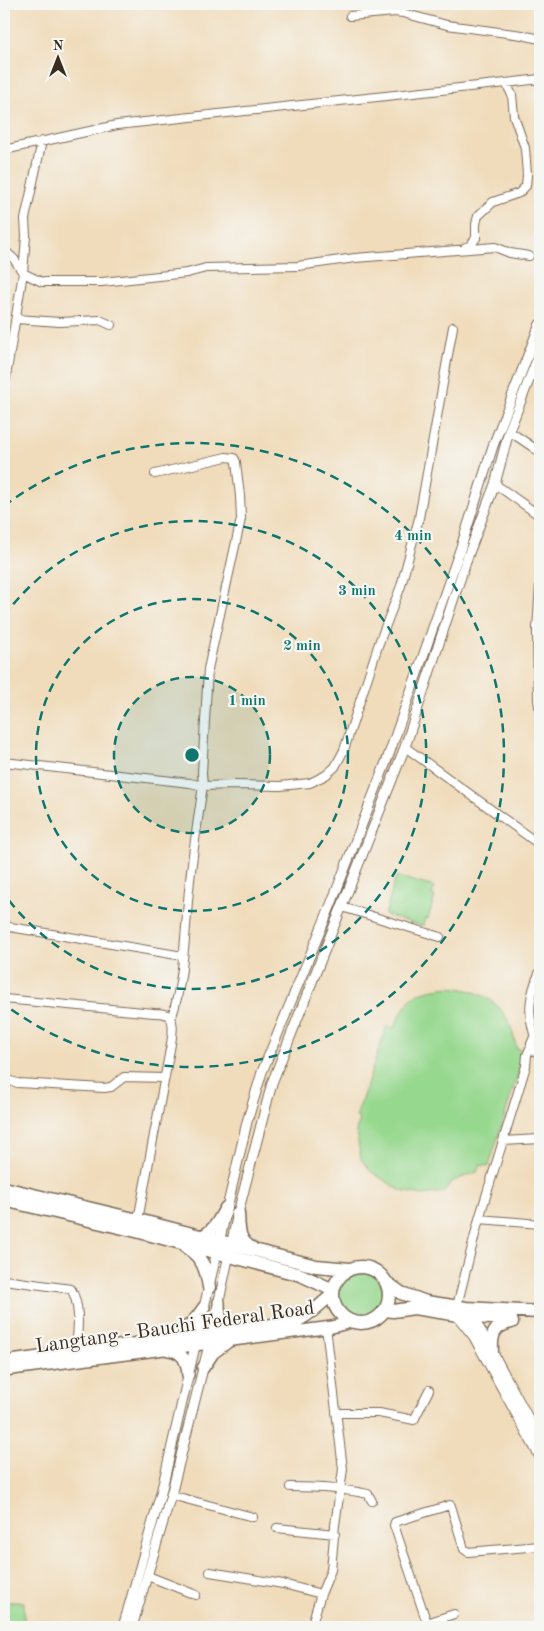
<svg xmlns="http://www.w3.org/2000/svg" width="544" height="1631" viewBox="0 0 544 1631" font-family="'Old Standard TT',serif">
	<rect width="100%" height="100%" fill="#f6f6f2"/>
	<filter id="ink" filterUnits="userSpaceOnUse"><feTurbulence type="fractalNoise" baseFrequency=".02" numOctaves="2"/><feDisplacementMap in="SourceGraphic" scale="10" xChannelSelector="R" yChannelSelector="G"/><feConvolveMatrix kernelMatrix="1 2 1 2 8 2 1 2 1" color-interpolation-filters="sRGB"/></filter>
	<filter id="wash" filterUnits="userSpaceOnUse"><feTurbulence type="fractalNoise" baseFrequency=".0096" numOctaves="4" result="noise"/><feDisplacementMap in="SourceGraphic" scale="20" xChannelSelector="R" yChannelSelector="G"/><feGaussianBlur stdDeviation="1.12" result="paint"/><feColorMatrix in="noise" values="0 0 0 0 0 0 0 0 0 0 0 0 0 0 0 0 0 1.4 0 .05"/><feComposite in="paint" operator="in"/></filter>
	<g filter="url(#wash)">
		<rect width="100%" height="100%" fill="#f0dcbb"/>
		<path fill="#97d88f" stroke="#698156" d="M396,876L434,887L432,895L435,896L428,919L425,918L423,926L385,915Z
			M450,987C490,991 510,1009 516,1048L525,1051L489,1166L481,1165L477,1172L453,1181L444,1192L422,1195L401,1191L370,1171L361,1159L356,1131L360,1119L356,1117L387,1026L394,1028C409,996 413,991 450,987Z
			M336 1295a24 24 0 1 1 48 0a24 24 0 1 1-48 0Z
			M4,1602H24V1627H4Z"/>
	</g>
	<g filter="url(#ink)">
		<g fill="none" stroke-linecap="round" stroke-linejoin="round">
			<defs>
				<path id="minor" d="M350,16L395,12L403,13L447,25L522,35L540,39
					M4,150L117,125L506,83L540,79
					M466,247L470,246L476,238V224L478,216L493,202L519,193L526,186L527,175L525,148L514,116L512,95L506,83
					M4,250L14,259L23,273L42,282H102L187,273L206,268L298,266L355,258L495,247L510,253L529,256
					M16,319L60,322L100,320L111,325
					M4,389L23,273L26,236L25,219L42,141
					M509,431L540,452
					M155,474L226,457L234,458L236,462L240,496L241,519L208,669L202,773L203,786C197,825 191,863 188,901C185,937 183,986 171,1019
					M495,484L540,516
					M540,585L537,629L538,700L540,712
					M405,747L540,845
					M4,762L190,783L203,786L234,785L280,786L310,783L326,775L335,767L344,750L379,643L401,586L419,518L453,327
					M342,907L440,937
					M4,926L183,956
					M540,971C530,994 527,1010 534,1034L540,1035
					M4,999L154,1013C158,1013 164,1013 167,1015C176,1019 172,1036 171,1044L138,1220
					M540,1035L534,1037L531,1044L534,1051L540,1052
					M4,1074L10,1081L18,1083L104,1088L111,1087L124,1077L165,1078
					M503,1141L540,1139
					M479,1219L540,1224
					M4,1280L71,1289C82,1307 77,1332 76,1352
					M457,1306L479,1219L526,1066L527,1055L531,1046
					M336,1413H379L414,1420L429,1390
					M290,1487C316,1487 342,1488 368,1494L372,1501
					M171,1495L253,1517
					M277,1528L335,1534
					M210,1572L283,1584L321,1594
					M148,1576L196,1595
					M454,1614L430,1622L426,1620L394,1525L395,1522L450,1505L451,1506L464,1549L468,1552L540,1546
					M311,1627L321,1594L331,1570L335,1525L343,1469L326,1327"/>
				<path id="tertiary" d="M123,1627L161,1493L247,1122L262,1072L332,902L388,757L461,547L493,446L540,324
					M132,1627L171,1495L212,1333L238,1213L272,1083L405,747L466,561L495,484L509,431L540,352"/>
				<path id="secondary" d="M469,1313L481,1332L540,1441
					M457,1315L474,1336L540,1456"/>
				<path id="primary" d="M219,1302C219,1318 220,1326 237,1329
					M173,1336C187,1329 196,1320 204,1307
					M168,1350C183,1351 187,1361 188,1375
					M4,1362L297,1321C310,1316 321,1303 332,1295
					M203,1368L213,1353L229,1341
					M4,1370L332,1327L351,1322"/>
				<path id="trunk" d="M4,1188L138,1220L316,1266L350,1269
					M4,1200L136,1231L301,1275L333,1290
					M238,1213C239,1229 237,1240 253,1249
					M201,1237C215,1231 219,1220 226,1208
					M187,1248C203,1258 206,1269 209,1287
					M333 1295a28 28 0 1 1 56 0a28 28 0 1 1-56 0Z
					M387,1283L401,1293L426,1302L466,1308L540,1312
					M385,1310L393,1311L414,1308L472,1317L511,1319
					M492,1353C491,1335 493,1326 512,1322"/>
			</defs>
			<use href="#minor" stroke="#7a6855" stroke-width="10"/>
			<use href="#tertiary" stroke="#7a6855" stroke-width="11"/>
			<use href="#secondary" stroke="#7a6855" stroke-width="12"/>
			<use href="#primary" stroke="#7a6855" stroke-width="14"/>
			<use href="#trunk" stroke="#7a6855" stroke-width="15"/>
			<use href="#minor" stroke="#fff" stroke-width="8"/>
			<use href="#tertiary" stroke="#fff" stroke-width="9"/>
			<use href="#secondary" stroke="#fff" stroke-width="10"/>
			<use href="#primary" stroke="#fff" stroke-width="11"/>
			<use href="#trunk" stroke="#fff" stroke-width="12"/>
		</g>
	</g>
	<circle cx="192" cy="755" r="78" fill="#0f766e" fill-opacity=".12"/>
	<g fill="none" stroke="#0f766e" stroke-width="2.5" stroke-dasharray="9 6">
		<circle cx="192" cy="755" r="78"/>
		<circle cx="192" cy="755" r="156"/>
		<path d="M4 616A234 234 0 1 1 4 894"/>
		<path d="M4 506A312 312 0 1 1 4 1004"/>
	</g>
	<g text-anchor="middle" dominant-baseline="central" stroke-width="4.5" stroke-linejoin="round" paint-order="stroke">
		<g font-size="20" fill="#3b2a1e" stroke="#f6f6f2">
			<text transform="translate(175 1328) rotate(-8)">Langtang - Bauchi Federal Road</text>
		</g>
	</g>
	<circle cx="192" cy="755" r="8" fill="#0f766e" stroke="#f6f6f2" stroke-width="2.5"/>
	<g font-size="15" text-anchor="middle" font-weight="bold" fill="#0f766e" stroke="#f6f6f2" stroke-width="4.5" stroke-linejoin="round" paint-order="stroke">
		<text x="413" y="540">4 min</text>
		<text x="357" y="595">3 min</text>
		<text x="302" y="650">2 min</text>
		<text x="247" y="705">1 min</text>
	</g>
	<rect width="544" height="1631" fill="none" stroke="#f6f6f2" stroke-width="20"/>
	<g transform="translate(58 58)" stroke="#f6f6f2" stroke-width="4" paint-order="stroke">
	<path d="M0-4L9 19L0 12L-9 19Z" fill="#3b2a1e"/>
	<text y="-8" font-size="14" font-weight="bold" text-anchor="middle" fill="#3b2a1e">N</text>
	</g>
</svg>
